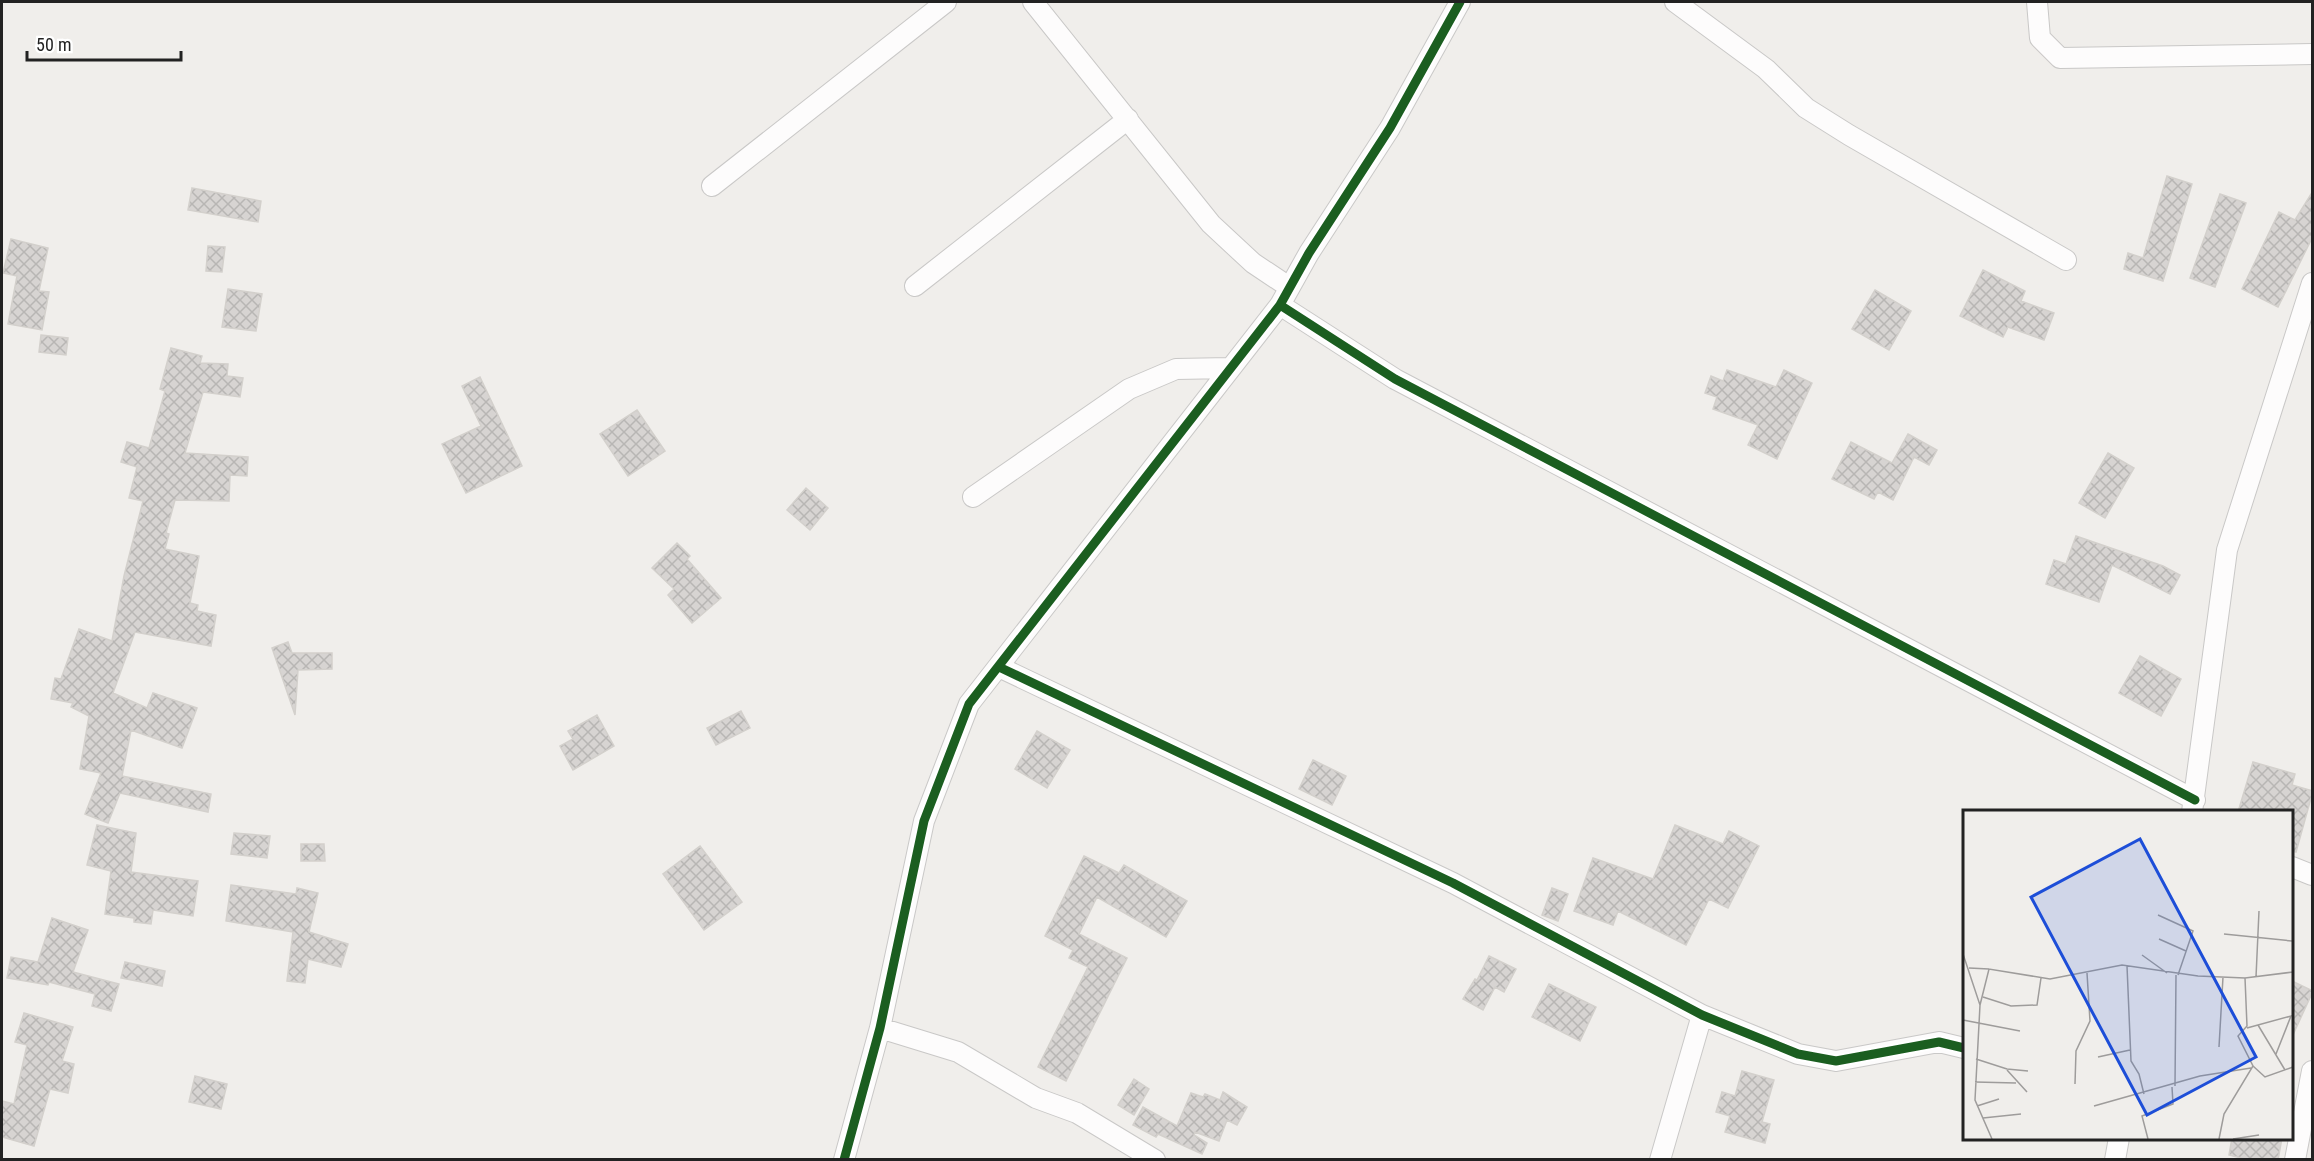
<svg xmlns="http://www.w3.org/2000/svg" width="2314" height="1161" viewBox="0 0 2314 1161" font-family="'Roboto Condensed',sans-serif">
	<defs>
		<pattern id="building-cross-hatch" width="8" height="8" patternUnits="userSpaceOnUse" patternTransform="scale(1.5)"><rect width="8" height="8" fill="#d7d4d2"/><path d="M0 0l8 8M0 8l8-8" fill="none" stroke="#b8b6b4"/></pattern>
	</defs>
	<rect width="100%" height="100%" fill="#f0eeeb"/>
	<path fill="url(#building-cross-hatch)" stroke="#d3d0cc" stroke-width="1.5" d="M2167,176L2192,184L2163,281L2124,269L2128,253L2143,258Z
		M192,188L261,201L258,222L188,210Z
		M2313,191V236L2278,307L2242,289L2279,212L2295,220Z
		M2220,194L2246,203L2215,287L2190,278Z
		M11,239L48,248L39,291L49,292L42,330L8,324L17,276L3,273Z
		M208,246L225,247L222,272L206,271Z
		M1983,270L2025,291L2021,301L2054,313L2044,340L2008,327L2003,337L1960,316Z
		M228,289L262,294L256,331L222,327Z
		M1875,290L1911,311L1889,350L1852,329Z
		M41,335L68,338L66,355L39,352Z
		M171,348L202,356L200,363L228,364L227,376L243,378L240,397L203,392L185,453L248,457L247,476L230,475L229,501L175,500L166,533L169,534L165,549L199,556L190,603L198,605L197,611L216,615L211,646L135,632L113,693L147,708L153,693L197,708L182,748L131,730L122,776L211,794L208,812L120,793L108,823L85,814L101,773L80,769L89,716L71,707L73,703L51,699L55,678L61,679L79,629L112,641L124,576L143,501L129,498L137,467L121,462L127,442L149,448L165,391L160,389Z
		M1727,370L1776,387L1784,370L1812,383L1777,459L1748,445L1758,425L1713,409L1717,397L1705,393L1711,376L1723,381Z
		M480,377L522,466L466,493L442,444L481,426L462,386Z
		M637,410L665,451L628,476L600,434Z
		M1908,434L1937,450L1929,465L1914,457L1893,500L1878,492L1874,499L1832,479L1851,442L1892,463Z
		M2108,453L2134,468L2105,518L2079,503Z
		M806,488L828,508L810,530L787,510Z
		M2076,536L2163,566L2180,575L2170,594L2112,565L2099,602L2046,584L2054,560L2066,564Z
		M677,543L690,556L687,559L721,598L692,623L668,595L674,589L652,568Z
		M288,642L292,653H332V669L298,670L295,715L272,648Z
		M2140,656L2181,679L2161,716L2119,693Z
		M741,711L750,728L716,745L707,728Z
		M597,715L614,746L573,770L560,746L573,739L568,731Z
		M1037,731L1070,750L1047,788L1015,769Z
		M1313,760L1346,776L1332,805L1299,789Z
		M2253,762L2295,774L2292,785L2313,791L2296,852L2292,851V812H2238Z
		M97,825L136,833L131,872L198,881L193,916L153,910L151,924L134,922V918L105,914L111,871L87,865Z
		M1675,825L1723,844L1729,831L1759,846L1728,908L1709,899L1686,945L1618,911L1613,925L1574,911L1593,858L1653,879Z
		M234,833L270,836L267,858L231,854Z
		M301,844H324L325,861H301Z
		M700,846L742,902L704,930L663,874Z
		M1084,856L1119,873L1124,865L1187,901L1166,937L1097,897L1079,934L1127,958L1066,1081L1038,1067L1088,967L1069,958L1073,950L1045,936Z
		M231,885L296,894L297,888L318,893L309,932L348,944L341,967L308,959L305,983L287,981L293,932L226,921Z
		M1552,888L1568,894L1558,921L1542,915Z
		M52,918L88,930L73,972L119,984L111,1011L92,1006L95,994L49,982L48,985L7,978L11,957L38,962Z
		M1489,956L1516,969L1504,992L1495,987L1483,1010L1463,999L1475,979L1477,980Z
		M125,962L165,971L162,986L121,978Z
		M2292,981L2313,991L2292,1037Z
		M1549,984L1596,1007L1580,1041L1532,1017Z
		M24,1013L73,1027L62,1061L74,1064L68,1093L50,1089L34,1146L2,1137V1101L14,1104L27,1045L15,1042Z
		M1742,1071L1774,1080L1762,1122L1770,1124L1765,1143L1725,1132L1730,1116L1716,1112L1722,1092L1735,1096Z
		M195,1076L227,1084L221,1109L189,1102Z
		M1134,1079L1149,1089L1134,1115L1118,1105Z
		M1223,1092L1247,1107L1237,1125L1227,1120L1219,1141L1195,1132L1194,1135L1207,1143L1202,1154L1158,1134L1156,1137L1133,1125L1143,1107L1177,1126L1191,1093L1203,1097L1205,1094L1220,1100Z
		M2232,1138H2282L2278,1160H2249L2229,1155Z"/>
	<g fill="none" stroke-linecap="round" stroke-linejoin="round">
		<defs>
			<path id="street" d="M1033,2L1211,224L1253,263L1289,287
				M1675,2L1766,69L1806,108L1849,135L2066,260
				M2037,2L2040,38L2060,58L2312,54
				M712,186L946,2
				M915,286L1128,119
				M1280,305L1395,379L2195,800
				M973,497L1129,389L1176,369L1230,368
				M999,667L1453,883L1702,1015L1798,1054L1836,1061L1939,1042L1964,1048
				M2192,812L2227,550L2312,283
				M2292,867L2312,875
				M880,1028L958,1052L1036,1098L1077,1113L1155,1160
				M844,1160L880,1028L924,821L969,704L1280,305L1309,253L1390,128L1460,2
				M1660,1160L1702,1015
				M2115,1160L2119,1138
				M2295,1160L2312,1071"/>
		</defs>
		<use href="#street" stroke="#c9c8c7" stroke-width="22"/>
		<use href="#street" stroke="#fdfcfc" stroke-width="20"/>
		<defs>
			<path id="cycleway" d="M1280,305L1395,379L2195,800
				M999,667L1453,883L1702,1015L1798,1054L1836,1061L1939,1042L1964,1048
				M844,1160L880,1028L924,821L969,704L1280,305L1309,253L1390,128L1460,2"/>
		</defs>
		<use href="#cycleway" stroke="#fff" stroke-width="13"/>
		<use href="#cycleway" stroke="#1b5e20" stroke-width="9"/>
	</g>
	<g transform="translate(1963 810)">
		<rect width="330" height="330" fill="#f0eeeb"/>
		<path fill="none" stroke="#9e9c9b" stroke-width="1.5" d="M195,105L230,121L215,165M261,124L329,131M196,129L223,141M0,144L17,195L12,290L29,329M179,145L204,163M164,156L168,251L176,264L181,284M6,158L26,159M293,167L296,101M20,187L48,196L74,195L78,168M17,195L26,159L87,169L159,155L235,166L282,168L330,162M0,210L57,221M295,215L322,260M284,218L328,206L313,244M256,237L260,167M135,247L167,240M13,249L44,259L65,261M290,256L302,267L330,257M44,260L64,282M12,272L53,273M112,274L113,241L127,211L124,163M212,276L213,165M14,296L36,289M131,296L237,266L288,258M20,308L58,304M185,329L179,306L210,294L209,277M256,329L261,304L290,256L275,226L284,216L282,168M270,329L296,325"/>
		<path fill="#1d4ed8" fill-opacity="0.15" stroke="#1d4ed8" stroke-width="3" d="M177,29L293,247L184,305L68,87Z"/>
		<rect width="330" height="330" fill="none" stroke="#222" stroke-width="3"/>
	</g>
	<rect width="2314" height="1161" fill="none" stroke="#222222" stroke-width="6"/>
	<path d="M27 51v9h154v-9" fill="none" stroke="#222222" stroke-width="3"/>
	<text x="36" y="51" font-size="18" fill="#222222" stroke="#ffffff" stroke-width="4.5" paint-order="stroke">50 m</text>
</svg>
